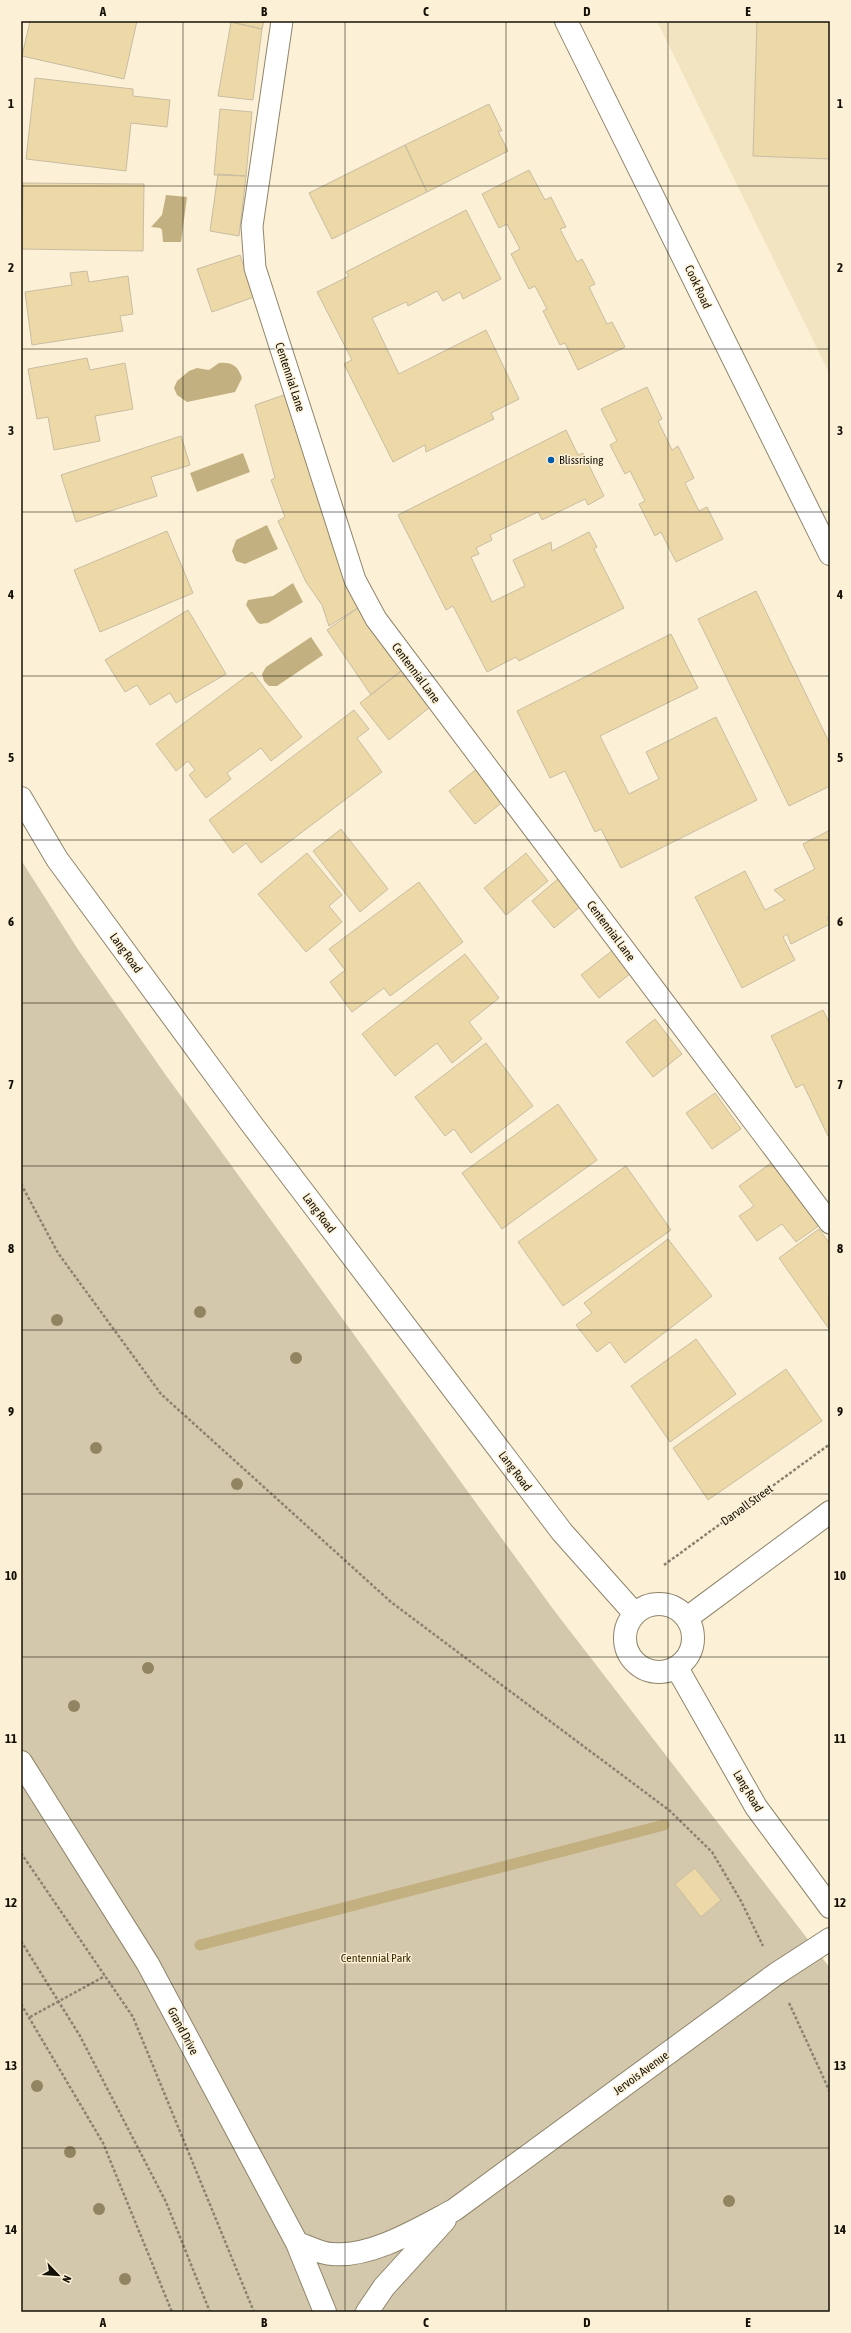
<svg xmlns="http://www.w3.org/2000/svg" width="851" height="2333" viewBox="0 0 851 2333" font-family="'Asap Condensed',sans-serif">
	<rect width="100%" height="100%" fill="#fcf1d6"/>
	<path fill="#f2e4c1" d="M657,21H830V375Z"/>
	<path fill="#d4c8ac" d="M21,860L79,951L165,1074L553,1609L830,1968V2312H21Z"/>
	<path fill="#c3b081" d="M166,195L187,197L181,242H163L162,230L160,228L151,227L162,215Z
		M219,363C232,362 238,366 242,378L235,392L187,402L177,395L174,388L177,381L189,371L197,368L209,370Z
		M243,453L250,472L197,492L190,473Z
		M267,525L278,549L245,564L236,561L232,551L236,540Z
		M293,583L303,602L268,623L260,624L257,622L246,605L248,600L273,596Z
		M311,637L323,655L277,686H269L264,681L262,674L266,667Z"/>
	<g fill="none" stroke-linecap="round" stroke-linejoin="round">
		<path stroke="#c3b081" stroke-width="11" d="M200,1945L664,1825"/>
	</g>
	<path fill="#edd9a8" stroke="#c8bda3" d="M30,21H137L124,79L22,56Z
		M226,21H264L262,29Z
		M757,21H830V159L753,156Z
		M231,22L262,29L253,100L218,96Z
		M35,78L133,89V96L170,100L167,127L131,123L126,171L26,159Z
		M489,104L502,131H498L508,151L427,192L405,145Z
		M220,109L252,112L246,176L214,175Z
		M405,145L427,192L332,239L309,193Z
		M529,170L545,200L551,197L566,227L560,229L577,262L582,259L595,284L589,287L607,324L612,322L625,347L578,370L565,343L560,345L543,311L547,309L535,286L529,289L511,254L520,249L507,224L499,228L482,194Z
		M218,174L246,176L239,236L210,231Z
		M23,183L144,184L143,251L22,249Z
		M466,210L501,279L463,299L460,292L443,301L437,291L408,306L406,302L372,318L399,374L486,330L519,399L491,413L494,419L426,452L425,445L393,462L344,364L352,360L317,292L349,276L346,272Z
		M240,255L254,297L212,312L197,269Z
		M87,271L89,282L128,276L133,314L120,316L123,331L32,345L25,292L72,285L70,273Z
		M87,358L90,370L125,363L133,409L95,416L100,441L54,450L48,417L37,419L28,369Z
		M647,387L662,419L658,421L672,450L678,446L694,478L685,483L699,511L707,507L723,539L676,562L661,532L655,536L639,504L645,501L630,471L625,474L610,445L617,441L601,409Z
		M284,395L335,535L329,537L351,587L348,590L359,607L329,626L322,605L306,582L278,521L285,517L271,480L275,478L255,405Z
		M566,430L578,455L583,453L604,496L588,505L585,499L542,520L538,512L490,535L492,540L476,548L479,554L471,557L492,602L525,586L513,560L551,542L552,551L589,532L597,547L594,549L624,608L519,661L516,657L487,672L453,606L446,610L398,515Z
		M181,436L190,465L151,477L157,496L76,522L61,475Z
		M167,531L193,593L100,632L74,570Z
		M756,591L830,744V786L789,806L698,619Z
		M358,608L401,671L371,695L327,630Z
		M188,610L226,674L176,703L170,693L150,705L137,685L125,692L105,660Z
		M671,634L698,688L600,736L629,794L659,779L646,752L716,717L757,800L621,868L601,829L595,832L565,771L550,778L517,711Z
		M406,667L435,703L389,740L360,703Z
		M252,672L302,737L271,761L261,748L227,773L231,779L206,798L189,775L195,770L188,761L176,771L156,744Z
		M354,710L369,729L357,738L382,772L261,863L246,843L233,853L209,820Z
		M478,768L504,801L475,824L449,791Z
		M341,829L388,889L360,912L313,851Z
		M830,830V916L827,917L830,924L791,944L787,934L783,937L795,960L742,988L695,897L745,871L765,910L785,900L774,890L815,869L803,844Z
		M307,853L342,895L329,906L342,922L306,952L258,894Z
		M526,853L548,881L506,915L484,888Z
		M559,878L581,906L554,928L532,901Z
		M419,882L463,942L390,996L384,988L352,1012L330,982L345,970L329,949Z
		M613,950L630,974L599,998L581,975Z
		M465,954L499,998L469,1022L482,1039L452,1063L437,1043L395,1076L362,1034Z
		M823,1010L830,1024V1134L828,1136L803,1084L796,1088L771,1036Z
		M655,1019L682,1054L653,1077L626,1042Z
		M486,1043L533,1106L471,1153L454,1129L445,1136L415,1097Z
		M715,1093L741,1129L712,1149L686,1113Z
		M558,1104L597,1160L502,1229L462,1173Z
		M774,1161L820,1225L796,1242L782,1224L757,1241L739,1216L754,1206L739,1186Z
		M626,1166L671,1230L563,1306L518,1242Z
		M819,1229L830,1244L829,1329L779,1258Z
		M668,1239L712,1296L625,1363L610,1342L597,1352L576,1325L592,1313L584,1303Z
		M696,1339L736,1394L670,1442L631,1386Z
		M786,1369L822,1421L708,1500L673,1448Z
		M695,1868L721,1900L701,1917L675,1884Z"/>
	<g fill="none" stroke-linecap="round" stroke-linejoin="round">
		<defs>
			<path id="lane" d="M282,21L252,226L255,268L355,580L376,619L830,1223"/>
			<path id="street" d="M566,21L830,554
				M687,1618L830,1512
				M21,1762L148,1964L297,2243L325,2312
				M297,2243C307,2246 321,2254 332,2254C371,2258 420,2228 454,2210L776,1974L830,1939
				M367,2312L384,2287L445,2220"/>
			<path id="secondary" d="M21,798L57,859L250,1122L562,1532L635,1614
				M625 1638a34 34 0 1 1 68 0a34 34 0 1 1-68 0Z
				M677,1668L756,1807L830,1907"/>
		</defs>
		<use href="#lane" stroke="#8f856c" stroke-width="23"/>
		<use href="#street" stroke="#8f856c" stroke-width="24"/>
		<use href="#secondary" stroke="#8f856c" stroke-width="24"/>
		<path stroke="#8b8371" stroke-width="2.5" stroke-dasharray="3 2" stroke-linecap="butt" d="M21,1184L58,1253L161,1394L391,1602L670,1811L712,1852L741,1901L763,1946
			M664,1565L830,1444
			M21,1853L133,2017L254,2312
			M21,1941L80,2036L166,2202L210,2312
			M789,2003L830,2092
			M21,2004L103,2143L172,2312
			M30,2017L105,1976"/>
		<use href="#lane" stroke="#fff" stroke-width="21"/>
		<use href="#street" stroke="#fff" stroke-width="22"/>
		<use href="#secondary" stroke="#fff" stroke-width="22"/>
	</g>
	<g fill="#918461">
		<circle cx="200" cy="1312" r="6"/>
		<circle cx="57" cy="1320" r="6"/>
		<circle cx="296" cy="1358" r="6"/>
		<circle cx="96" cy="1448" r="6"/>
		<circle cx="237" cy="1484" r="6"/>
		<circle cx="148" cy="1668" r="6"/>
		<circle cx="74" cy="1706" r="6"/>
		<circle cx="37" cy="2086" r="6"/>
		<circle cx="70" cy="2152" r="6"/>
		<circle cx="729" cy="2201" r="6"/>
		<circle cx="99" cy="2209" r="6"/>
		<circle cx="125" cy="2279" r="6"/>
	</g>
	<path fill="none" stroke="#141007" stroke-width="1" stroke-opacity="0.55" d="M183,21V2312M345,21V2312M506,21V2312M668,21V2312M21,186H830M21,349H830M21,512H830M21,676H830M21,840H830M21,1003H830M21,1166H830M21,1330H830M21,1494H830M21,1657H830M21,1820H830M21,1984H830M21,2148H830"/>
	<circle fill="#0159a7" stroke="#fcf1d6" stroke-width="1.5" cx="551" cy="460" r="4"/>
	<g text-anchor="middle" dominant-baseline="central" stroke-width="3" stroke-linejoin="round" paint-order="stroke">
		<g font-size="12" fill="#141007" stroke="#fcf1d6">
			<text transform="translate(698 287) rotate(65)">Cook Road</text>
			<text transform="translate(290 377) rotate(72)">Centennial Lane</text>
			<text transform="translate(416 673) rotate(53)">Centennial Lane</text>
			<text transform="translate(611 931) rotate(53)">Centennial Lane</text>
			<text transform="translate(126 953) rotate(54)">Lang Road</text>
			<text transform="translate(319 1213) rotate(53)">Lang Road</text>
			<text transform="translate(515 1471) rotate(53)">Lang Road</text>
			<text transform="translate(747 1505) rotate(-36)">Darvall Street</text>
			<text transform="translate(748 1791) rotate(59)">Lang Road</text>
			<text transform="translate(183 2031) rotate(62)">Grand Drive</text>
			<text transform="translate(641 2073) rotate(-36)">Jervois Avenue</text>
		</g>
		<g font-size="12" fill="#141007" stroke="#fcf1d6" text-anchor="start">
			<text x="559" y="460">Blissrising</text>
		</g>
		<g font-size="12" fill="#392a02" stroke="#fcf1d6">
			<text x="376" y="1958">Centennial Park</text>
		</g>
	</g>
	<rect width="851" height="2333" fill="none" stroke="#fcf1d6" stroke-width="44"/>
	<g transform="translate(58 2275) rotate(115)" stroke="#fcf1d6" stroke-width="3" paint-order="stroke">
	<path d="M0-3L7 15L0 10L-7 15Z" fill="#141007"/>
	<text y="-6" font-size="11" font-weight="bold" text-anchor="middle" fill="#141007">N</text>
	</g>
	<rect x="22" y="22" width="807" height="2289" fill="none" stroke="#141007" stroke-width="1.5"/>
	<g font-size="13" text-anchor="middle" font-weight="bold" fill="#141007">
		<text x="103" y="16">A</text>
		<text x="264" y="16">B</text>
		<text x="426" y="16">C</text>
		<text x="587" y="16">D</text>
		<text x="748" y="16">E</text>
		<text x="11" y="108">1</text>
		<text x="840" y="108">1</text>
		<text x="11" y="272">2</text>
		<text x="840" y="272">2</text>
		<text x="11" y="435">3</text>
		<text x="840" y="435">3</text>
		<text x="11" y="599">4</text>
		<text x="840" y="599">4</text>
		<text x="11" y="762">5</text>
		<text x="840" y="762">5</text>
		<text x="11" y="926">6</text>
		<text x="840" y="926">6</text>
		<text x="11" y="1089">7</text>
		<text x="840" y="1089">7</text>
		<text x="11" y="1253">8</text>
		<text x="840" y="1253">8</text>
		<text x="11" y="1416">9</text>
		<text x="840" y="1416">9</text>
		<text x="11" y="1580">10</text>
		<text x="840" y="1580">10</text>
		<text x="11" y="1743">11</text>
		<text x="840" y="1743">11</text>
		<text x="11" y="1907">12</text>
		<text x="840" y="1907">12</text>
		<text x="11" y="2070">13</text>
		<text x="840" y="2070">13</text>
		<text x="11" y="2234">14</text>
		<text x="840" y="2234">14</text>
		<text x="103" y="2327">A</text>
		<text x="264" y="2327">B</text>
		<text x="426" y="2327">C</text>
		<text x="587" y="2327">D</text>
		<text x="748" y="2327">E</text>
	</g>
</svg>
